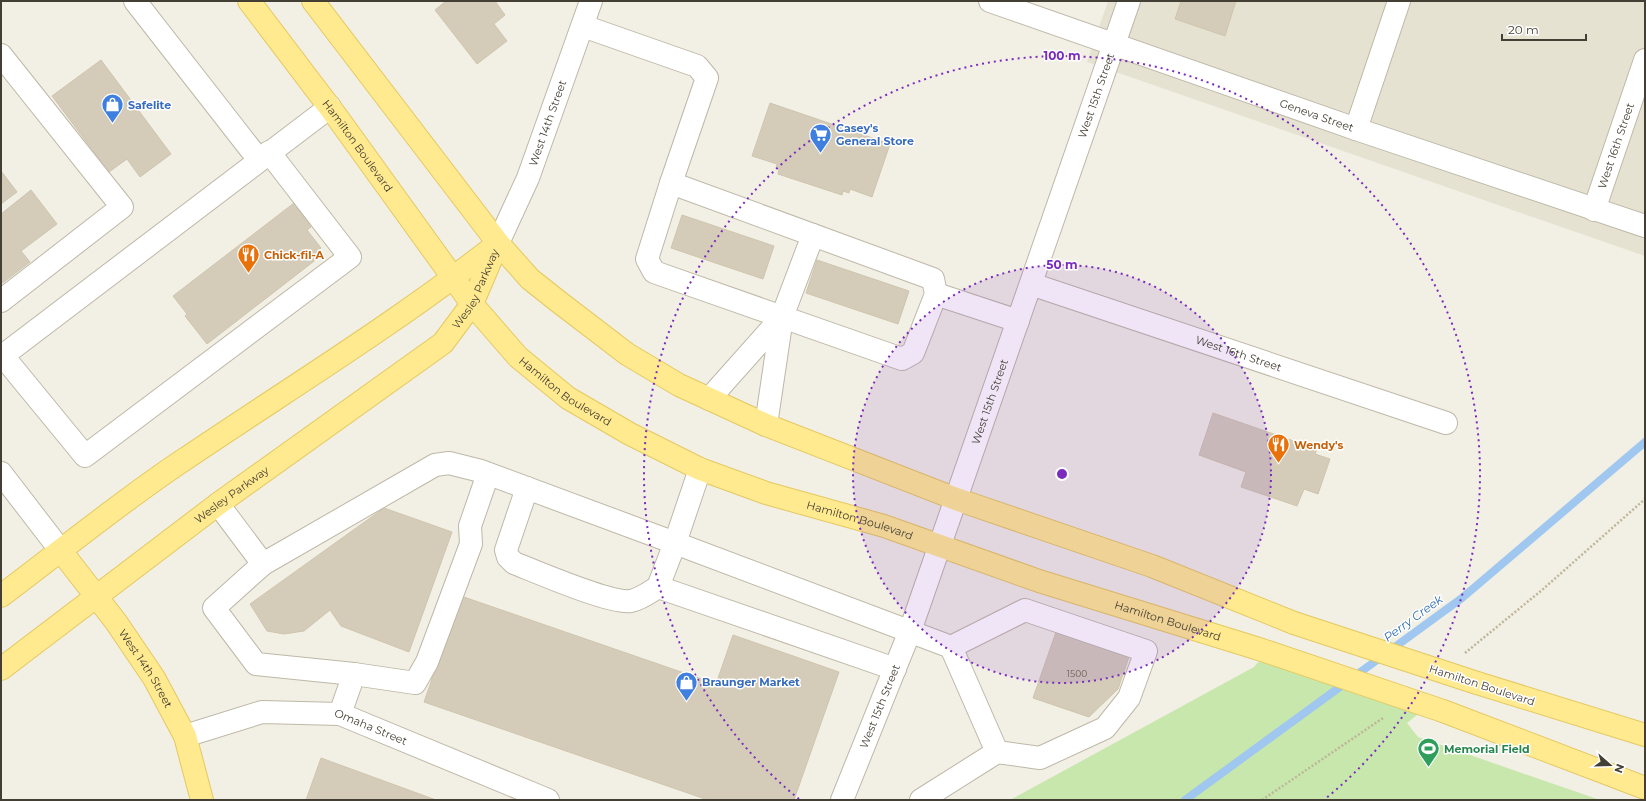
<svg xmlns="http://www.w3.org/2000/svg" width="1646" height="801" viewBox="0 0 1646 801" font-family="Montserrat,sans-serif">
	<rect width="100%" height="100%" fill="#f2efe4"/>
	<path fill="#e6e2d2" d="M1108,1H1645V256L1087,62Z"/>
	<path fill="#c7e7ac" d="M1267,651L1432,703L1407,723L1418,737L1600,800H1010L1254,667Z"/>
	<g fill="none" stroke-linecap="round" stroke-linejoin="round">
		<path stroke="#9fc7f0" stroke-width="8" d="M1185,800L1462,598L1645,442"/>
	</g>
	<path fill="#d4ccb9" stroke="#cfc5ad" d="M446,1H495L505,15L494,24L507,41L477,64L435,10Z
		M1181,1H1236L1225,36L1175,19Z
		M101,60L171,154L140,177L127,159L109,172L52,96Z
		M770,103L890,144L872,197L850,189L849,193L843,191L842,195L778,174L779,169L776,168L777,164L752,156Z
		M1,171L17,192L1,204Z
		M31,190L57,224L21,251L30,262L1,284V214Z
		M294,203L311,227L307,230L321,248L319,250L322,255L207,344L185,316L187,314L173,296Z
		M682,215L774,246L763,279L671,248Z
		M817,260L909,291L898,324L806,293Z
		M1213,413L1317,449L1315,454L1330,459L1318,494L1304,489L1297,506L1241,487L1246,472L1199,455Z
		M384,508L452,532L409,652L341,626L330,610L304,631L284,634L267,631L250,604Z
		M461,596L716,684L733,635L839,672L794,800H708L424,702Z
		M1056,632L1129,657L1118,689L1089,717L1033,698Z
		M321,758L436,800H306Z"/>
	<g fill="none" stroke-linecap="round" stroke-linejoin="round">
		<defs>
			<g id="minor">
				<path d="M135,1L259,160"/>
				<path id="s1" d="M990,1L1356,129L1645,226"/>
				<path d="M583,26L697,66L707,78L671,183"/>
				<path d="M1,55L122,207L1,301"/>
				<path d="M1356,129L1399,1"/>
				<path d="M671,183L933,279L936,294L913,353L902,359L654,272L647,259Z"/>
				<path id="s2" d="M1594,210L1645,60"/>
				<path id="s3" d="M498,243L528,178L591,1"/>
				<path id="s4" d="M1031,284L1446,423"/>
				<path d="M936,294L1018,321"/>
				<path d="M3,356L85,456L350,257L269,152"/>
				<path d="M1,357L330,107"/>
				<path d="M709,399L782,317"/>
				<path d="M766,425L782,317L813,235"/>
				<path d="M700,469L675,543L951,647L997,752L921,800"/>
				<path d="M1,473L61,551"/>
				<path d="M527,488L506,550L508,557L514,563C537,572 610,604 631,601C641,599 650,592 658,587L895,669"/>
				<path d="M218,504L263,564L435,465L449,463L481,471L675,543L658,587"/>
				<path d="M263,564L214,608L256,664L354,674L415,683L427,662L471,544L470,526L488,474"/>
				<path d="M951,647L1025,610L1146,651L1129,698L1105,728L1040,758L997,752"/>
				<path d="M340,714L354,674"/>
				<path id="s5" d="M185,736L262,712L340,714L548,800"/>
				<path id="s6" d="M842,800L910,631L1129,1"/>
			</g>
			<g id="major">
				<path id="s7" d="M249,1L337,117L472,304L518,357L568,398L630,434L700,469L766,493L884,526L1039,581L1259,649"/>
				<path d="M313,1L498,243L530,279L559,302L627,354L679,385L766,425L956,499L1152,566L1294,623"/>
				<path id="s8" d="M61,551L116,622L154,678L185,736L202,800"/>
				<path d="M1,596C61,551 119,503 182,461C287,390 395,324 496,245"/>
				<path id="s9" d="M1,669L218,504L443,343L472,304L498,243"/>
				<path d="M1477,683L1645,735"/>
				<path d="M1443,711L1645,788"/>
			</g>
		</defs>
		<use href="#minor" stroke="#beb8a7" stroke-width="24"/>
		<use href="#major" stroke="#e4c960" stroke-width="24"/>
		<path stroke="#bfb598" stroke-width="2.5" stroke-dasharray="2 2" stroke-linecap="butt" d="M1465,653L1542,590L1645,499
			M1262,800L1383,718"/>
		<use href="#minor" stroke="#fff" stroke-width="22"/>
		<use href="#major" stroke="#ffea90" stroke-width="22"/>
		<defs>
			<path id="major-bridge" d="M1294,623L1477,683
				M1259,649L1443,711"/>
		</defs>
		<use href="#major-bridge" stroke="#e4c960" stroke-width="24" stroke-linecap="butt"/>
		<use href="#major-bridge" stroke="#ffea90" stroke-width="22"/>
	</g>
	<circle cx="1062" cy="474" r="209" fill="#7b2cbf" fill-opacity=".12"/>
	<g fill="none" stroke="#7b2cbf" stroke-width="2" stroke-dasharray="2 4">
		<circle cx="1062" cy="474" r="209"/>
		<path d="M799 799A418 418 0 1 1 1325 799"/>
	</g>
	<defs>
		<symbol id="shop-pin" viewBox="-11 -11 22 30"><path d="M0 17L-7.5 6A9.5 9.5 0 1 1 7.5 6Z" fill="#3f7fe0" stroke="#fff"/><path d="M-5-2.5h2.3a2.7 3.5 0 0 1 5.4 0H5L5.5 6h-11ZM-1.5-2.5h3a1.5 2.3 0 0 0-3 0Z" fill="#fff"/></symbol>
		<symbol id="supermarket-pin" viewBox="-11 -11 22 30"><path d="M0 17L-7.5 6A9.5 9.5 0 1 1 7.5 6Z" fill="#3f7fe0" stroke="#fff"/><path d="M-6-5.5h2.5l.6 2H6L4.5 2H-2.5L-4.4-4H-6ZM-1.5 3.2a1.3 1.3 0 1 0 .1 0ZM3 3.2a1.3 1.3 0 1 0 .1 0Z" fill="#fff"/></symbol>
		<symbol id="restaurant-pin" viewBox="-11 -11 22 30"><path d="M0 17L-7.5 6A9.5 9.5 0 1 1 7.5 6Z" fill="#e8710a" stroke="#fff"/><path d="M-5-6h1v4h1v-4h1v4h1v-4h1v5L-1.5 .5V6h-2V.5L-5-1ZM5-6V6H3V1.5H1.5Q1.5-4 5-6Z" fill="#fff"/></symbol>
		<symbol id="stadium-pin" viewBox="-11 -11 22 30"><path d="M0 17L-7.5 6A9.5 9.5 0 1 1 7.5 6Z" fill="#2e9e5b" stroke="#fff"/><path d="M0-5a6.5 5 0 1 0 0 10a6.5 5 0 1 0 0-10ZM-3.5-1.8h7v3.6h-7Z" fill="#fff"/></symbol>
	</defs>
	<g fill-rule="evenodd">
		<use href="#shop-pin" x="100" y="92" width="25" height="34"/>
		<use href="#supermarket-pin" x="808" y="122" width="25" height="34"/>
		<use href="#restaurant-pin" x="236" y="242" width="25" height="34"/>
		<use href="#restaurant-pin" x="1266" y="432" width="25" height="34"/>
		<use href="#shop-pin" x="674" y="670" width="25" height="34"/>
		<use href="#stadium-pin" x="1416" y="736" width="25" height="34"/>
	</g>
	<g text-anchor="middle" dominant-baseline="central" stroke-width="3" stroke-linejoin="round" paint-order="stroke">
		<g font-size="9" fill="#686255">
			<text x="1077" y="673">1500</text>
		</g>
		<g font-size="11" fill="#443f34" stroke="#fff">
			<text stroke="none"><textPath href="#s6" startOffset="749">West 15th Street</textPath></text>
			<text stroke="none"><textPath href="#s1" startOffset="346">Geneva Street</textPath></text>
			<text stroke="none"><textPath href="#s3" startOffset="130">West 14th Street</textPath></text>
			<text stroke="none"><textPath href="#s7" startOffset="181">Hamilton Boulevard</textPath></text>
			<text stroke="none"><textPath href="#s2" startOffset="68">West 16th Street</textPath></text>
			<text stroke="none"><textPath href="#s9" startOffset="613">Wesley Parkway</textPath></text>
			<text stroke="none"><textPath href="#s4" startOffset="219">West 16th Street</textPath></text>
			<text stroke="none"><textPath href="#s7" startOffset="505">Hamilton Boulevard</textPath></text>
			<text stroke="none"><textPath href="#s6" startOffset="425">West 15th Street</textPath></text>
			<text stroke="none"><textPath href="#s9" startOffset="289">Wesley Parkway</textPath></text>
			<text stroke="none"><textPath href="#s7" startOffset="829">Hamilton Boulevard</textPath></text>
			<text stroke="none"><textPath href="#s7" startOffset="1153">Hamilton Boulevard</textPath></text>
			<text stroke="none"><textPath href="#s8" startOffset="145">West 14th Street</textPath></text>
			<text transform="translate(1482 685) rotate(18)">Hamilton Boulevard</text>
			<text stroke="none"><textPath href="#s6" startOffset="101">West 15th Street</textPath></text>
			<text stroke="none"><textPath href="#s5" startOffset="192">Omaha Street</textPath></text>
		</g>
		<g font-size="11" font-weight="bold" fill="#366cbe" stroke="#fff" text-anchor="start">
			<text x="128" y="105">Safelite</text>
			<text x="836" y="128">Casey's<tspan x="836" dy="13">General Store</tspan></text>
			<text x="702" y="682">Braunger Market</text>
		</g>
		<g font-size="11" font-weight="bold" fill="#c56008" stroke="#fff" text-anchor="start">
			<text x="264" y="255">Chick-fil-A</text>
			<text x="1294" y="445">Wendy's</text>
		</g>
		<g font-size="11" font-weight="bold" fill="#27864d" stroke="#fff" text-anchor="start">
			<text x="1444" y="749">Memorial Field</text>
		</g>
		<g font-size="12" font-style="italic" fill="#2d6cb0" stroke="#fff">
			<text transform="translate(1413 618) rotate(-36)">Perry Creek</text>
		</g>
	</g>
	<circle cx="1062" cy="474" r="6" fill="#7b2cbf" stroke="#fff" stroke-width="2"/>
	<g font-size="12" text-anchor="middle" font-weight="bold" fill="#7b2cbf" stroke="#fff" stroke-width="3" stroke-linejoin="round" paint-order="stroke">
		<text x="1062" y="60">100 m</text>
		<text x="1062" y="269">50 m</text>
	</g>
	<rect width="1646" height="801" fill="none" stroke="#443f34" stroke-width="4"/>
	<g transform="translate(1610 765) rotate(110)" stroke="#ffffff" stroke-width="3" paint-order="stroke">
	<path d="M0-3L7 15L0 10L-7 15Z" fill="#443f34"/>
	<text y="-6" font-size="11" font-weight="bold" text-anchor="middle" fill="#443f34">N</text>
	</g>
	<path d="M1502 34v6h84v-6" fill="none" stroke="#443f34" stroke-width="2"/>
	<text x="1508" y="34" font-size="12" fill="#443f34" stroke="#ffffff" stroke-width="3" paint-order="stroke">20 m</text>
</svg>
